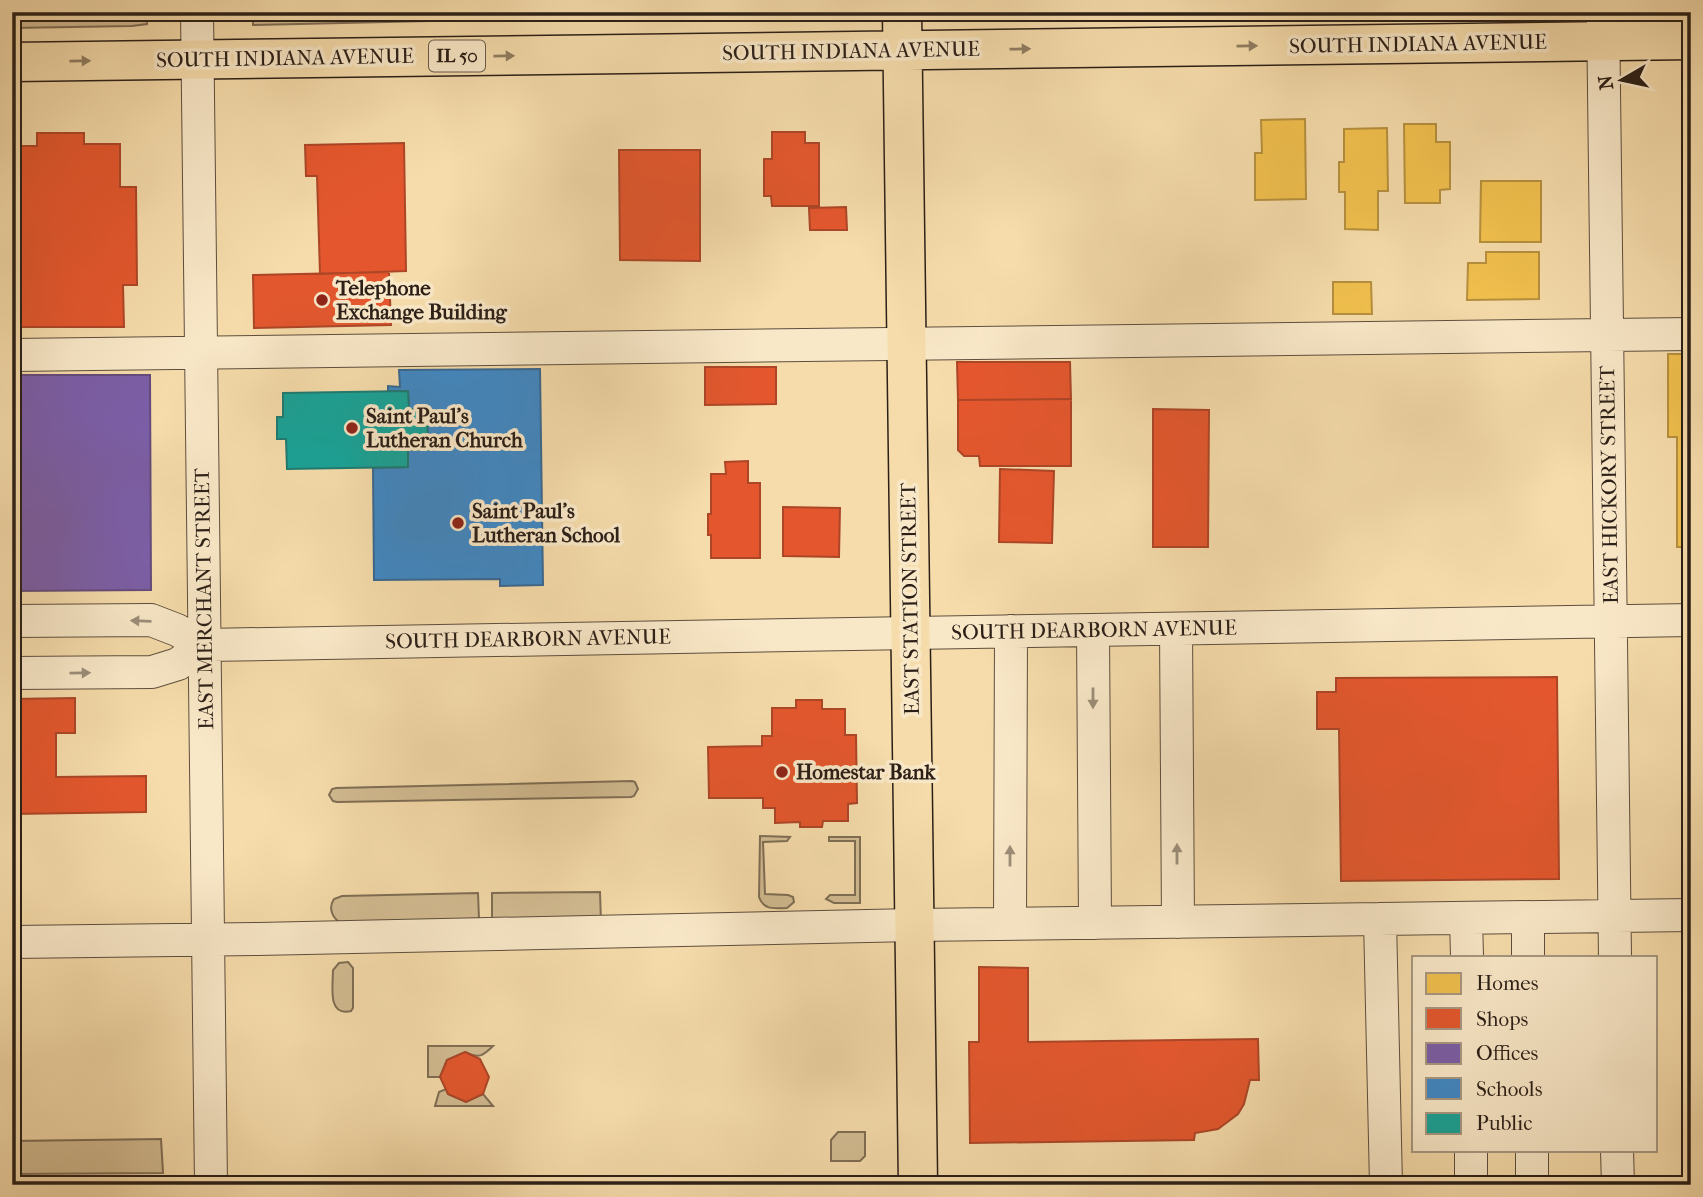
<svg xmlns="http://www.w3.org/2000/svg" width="1703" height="1197" viewBox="0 0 1703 1197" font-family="'IM FELL French Canon',serif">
	<rect width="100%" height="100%" fill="#f6dcab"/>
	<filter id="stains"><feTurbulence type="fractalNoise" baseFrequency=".00286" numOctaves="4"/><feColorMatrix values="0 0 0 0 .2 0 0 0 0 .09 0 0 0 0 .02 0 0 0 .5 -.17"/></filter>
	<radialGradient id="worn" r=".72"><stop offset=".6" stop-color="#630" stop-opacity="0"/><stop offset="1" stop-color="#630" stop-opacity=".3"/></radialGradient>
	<path fill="#d3bc92" stroke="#7f6e55" stroke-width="2" d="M439,14L436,19L431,21L253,25V17Z
		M147,18V24L132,26L12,28V20Z
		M632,781L635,782L638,789L634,796L631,797L337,802L333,801L329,795L332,789L336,788Z
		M760,836L790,837L787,841L763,842L765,894L788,895L793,897L794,902L787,908C775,908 764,911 759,897Z
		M829,837H860V903H834L826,899L830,895H855V841H829Z
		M600,892L601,922L492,919V893Z
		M478,893L479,919L341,923C332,918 328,908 334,899L342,896Z
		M348,962L353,968V1008L351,1011C327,1017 333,986 333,970L339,963Z
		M428,1046H493C483,1056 479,1059 465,1052L447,1060L440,1077H428Z
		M446,1089L448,1094L466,1102L483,1094L493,1106H435L439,1092Z
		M838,1132H865V1156L860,1161H831V1140Z
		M161,1139L163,1173L12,1174V1141Z"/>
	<path fill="#f2c14e" stroke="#b6903e" stroke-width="2" d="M1305,119L1306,199L1255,200V153H1262L1261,120Z
		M1404,124H1436V142H1450V189L1440,190V203H1405Z
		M1387,128L1388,191H1378V230L1345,229V192H1339V162H1344V129Z
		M1481,181H1541V242H1480Z
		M1486,252H1539V299L1467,300L1468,263H1486Z
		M1333,282H1371L1372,314H1333Z
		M1668,354H1691V547H1677V437H1668Z"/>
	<path fill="#e4572e" stroke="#ac4627" stroke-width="2" d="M772,132H805V143H819V206H772L771,196H764V159H772Z
		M37,133H84V144H120V187H136L137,285H123L124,327H15L13,146H37Z
		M404,143L406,271L320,274L317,176H306L305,145Z
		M619,150H700V261L620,260Z
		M846,207L847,230H810L809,208Z
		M389,272L391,325L254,328L253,275Z
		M957,362H1070L1071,399L958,400Z
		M705,367H776V404L705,405Z
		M1071,399V466H980L979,456H964L958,450V400Z
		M1153,409L1209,410L1208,547H1153Z
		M748,461V483H760V558H711V535H708V514H711V474H726L725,462Z
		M1000,469L1054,471L1052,543L999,542Z
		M783,507L840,508L839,557L783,556Z
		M1557,677L1559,879L1341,881L1339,729H1317V692H1336V678Z
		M75,698V733H56V777L146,776V812L12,814V779H14L12,699Z
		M796,700H822V709H845V735H856L857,803L848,804V821H823L822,827H800V822L775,823V808H763V798H709L708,747L762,746V736H772V708H796Z
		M979,967L1028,968V1042L1258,1039L1259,1080H1250L1244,1104L1238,1114L1218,1129L1195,1133L1194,1140L970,1143L969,1042H979Z
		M465,1052L480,1059L489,1077L483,1094L466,1102L448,1094L440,1077L447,1060Z"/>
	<path fill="#7b5ea7" stroke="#634b7c" stroke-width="2" d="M12,375H150L151,590L12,591Z"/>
	<path fill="#3f88c5" stroke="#396891" stroke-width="2" d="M540,369L543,585L500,586V579L374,580L373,468L408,467V450H428L427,409H409L408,391H388V386L400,387L399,370Z"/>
	<path fill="#17a398" stroke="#1d7b72" stroke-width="2" d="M408,391L409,409H427L428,450H408V467L287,469L286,439H277V417H283V393Z"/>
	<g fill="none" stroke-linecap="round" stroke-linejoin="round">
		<defs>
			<path id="minor" d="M197,12L211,1185
				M1603,12L1615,957
				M12,355L1691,334
				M12,621L151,620L177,630L204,645L1691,620
				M1176,629L1178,922
				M1093,630L1095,923
				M12,673L152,672L178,664L204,645
				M1528,917V957
				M1466,918L1467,957
				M1380,919L1386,1185
				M1010,924L1011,631
				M12,942L258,939L914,925L1691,915
				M1471,1150V1185
				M1532,1150V1185
				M1617,1150L1618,1185"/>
			<path id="major" d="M902,12L918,1185
				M12,62L1691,40"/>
		</defs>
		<use href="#minor" stroke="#5e4e3d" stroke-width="34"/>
		<use href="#major" stroke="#2b1f18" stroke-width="41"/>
		<path stroke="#2b1f18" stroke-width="4.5" stroke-dasharray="5 3.5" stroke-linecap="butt" d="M150,12L151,13"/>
		<use href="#minor" stroke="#f9e8c8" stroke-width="32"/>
		<use href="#major" stroke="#f6dcab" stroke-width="38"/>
	</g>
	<defs><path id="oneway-solid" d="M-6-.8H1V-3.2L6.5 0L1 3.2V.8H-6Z" transform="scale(1.75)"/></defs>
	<g fill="#907e62">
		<use href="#oneway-solid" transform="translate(1247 46) rotate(-1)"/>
		<use href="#oneway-solid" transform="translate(1020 49) rotate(-1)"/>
		<use href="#oneway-solid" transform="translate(504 56) rotate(-1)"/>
		<use href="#oneway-solid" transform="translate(80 61) rotate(-1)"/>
	</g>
	<g fill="#9c8e79">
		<use href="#oneway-solid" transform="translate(141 621) rotate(-178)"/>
		<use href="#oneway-solid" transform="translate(80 673) rotate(-1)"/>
		<use href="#oneway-solid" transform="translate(1093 698) rotate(90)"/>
		<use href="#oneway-solid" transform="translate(1177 854) rotate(-90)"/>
		<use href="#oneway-solid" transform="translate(1010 856) rotate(-90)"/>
	</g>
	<g fill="#8f2418" stroke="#f9e8c8" stroke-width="2.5">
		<circle cx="322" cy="300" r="7"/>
		<circle cx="352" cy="428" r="7"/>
		<circle cx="458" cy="523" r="7"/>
		<circle cx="782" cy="772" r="7"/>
	</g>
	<g text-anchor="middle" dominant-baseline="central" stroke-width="7" stroke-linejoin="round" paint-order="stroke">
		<rect fill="#f9e8c8" stroke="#695b4d" stroke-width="2" x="429" y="40.5" width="56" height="31" rx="5"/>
		<g font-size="19" font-weight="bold" fill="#2b1f18">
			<text x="457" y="56">IL 50</text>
		</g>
		<g font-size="21" fill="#2b1f18" stroke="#f9e8c8">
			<text transform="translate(1418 44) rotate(-1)">SOUTH INDIANA AVENUE</text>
			<text transform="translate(851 51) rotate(-1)">SOUTH INDIANA AVENUE</text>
			<text transform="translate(285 58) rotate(-1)">SOUTH INDIANA AVENUE</text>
			<text transform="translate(1609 485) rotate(-91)">EAST HICKORY STREET</text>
			<text transform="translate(204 599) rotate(-91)">EAST MERCHANT STREET</text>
			<text transform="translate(910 599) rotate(-91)">EAST STATION STREET</text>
			<text transform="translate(1094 630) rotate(-1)">SOUTH DEARBORN AVENUE</text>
			<text transform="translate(528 639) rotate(-1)">SOUTH DEARBORN AVENUE</text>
		</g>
		<g font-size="21" font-weight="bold" fill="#2b1f18" stroke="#f9e8c8" text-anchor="start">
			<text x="336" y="288">Telephone<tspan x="336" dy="24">Exchange Building</tspan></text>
			<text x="366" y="416">Saint Paul's<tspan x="366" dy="24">Lutheran Church</tspan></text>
			<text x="472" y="511">Saint Paul's<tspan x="472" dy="24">Lutheran School</tspan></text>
			<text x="796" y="772">Homestar Bank</text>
		</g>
	</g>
	<rect width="1703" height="1197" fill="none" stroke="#f6dcab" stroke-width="42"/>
	<rect x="14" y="14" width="1675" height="1169" fill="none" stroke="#2b1f18" stroke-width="3.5"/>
	<rect x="21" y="21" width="1661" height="1155" fill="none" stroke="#2b1f18" stroke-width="2"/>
	<rect x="1412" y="956" width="245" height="196" fill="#f9e8c8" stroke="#a79882" stroke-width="2"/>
	<rect x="1426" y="973" width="35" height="21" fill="#f2c14e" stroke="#a79882" stroke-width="2"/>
	<text x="1476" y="990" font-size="21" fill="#2b1f18">Homes</text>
	<rect x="1426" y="1008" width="35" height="21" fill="#e4572e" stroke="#a79882" stroke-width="2"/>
	<text x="1476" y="1026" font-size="21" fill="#2b1f18">Shops</text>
	<rect x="1426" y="1043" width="35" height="21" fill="#7b5ea7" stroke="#a79882" stroke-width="2"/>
	<text x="1476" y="1060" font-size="21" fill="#2b1f18">Offices</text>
	<rect x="1426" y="1078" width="35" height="21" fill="#3f88c5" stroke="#a79882" stroke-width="2"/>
	<text x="1476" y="1096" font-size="21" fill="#2b1f18">Schools</text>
	<rect x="1426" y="1113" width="35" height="21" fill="#17a398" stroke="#a79882" stroke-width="2"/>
	<text x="1476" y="1130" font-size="21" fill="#2b1f18">Public</text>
	<g transform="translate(1622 80) rotate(261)" stroke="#f9e8c8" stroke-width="5" paint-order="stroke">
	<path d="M0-5L12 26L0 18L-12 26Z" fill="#2b1f18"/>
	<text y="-10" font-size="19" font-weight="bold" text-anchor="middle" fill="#2b1f18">N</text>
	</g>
	<rect width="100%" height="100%" filter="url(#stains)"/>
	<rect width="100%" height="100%" fill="url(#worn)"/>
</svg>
